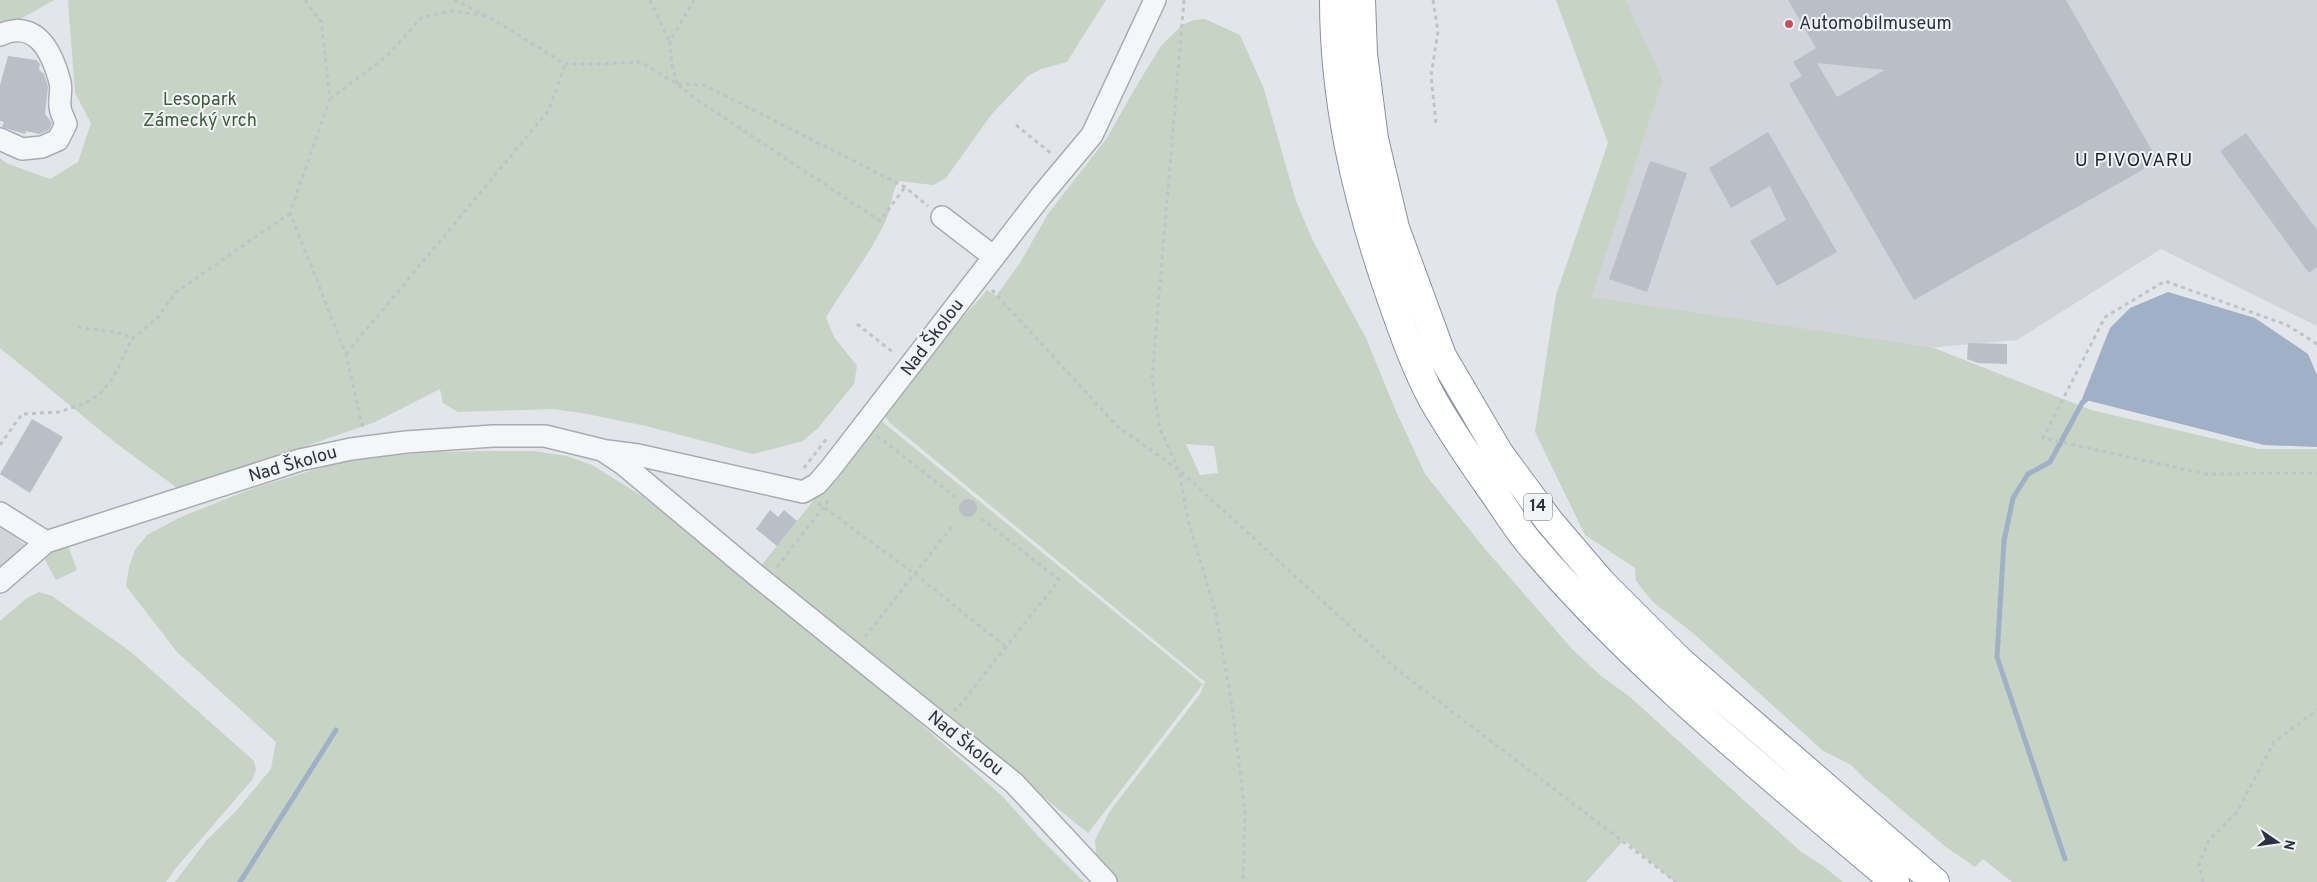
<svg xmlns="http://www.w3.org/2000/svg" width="2317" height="882" viewBox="0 0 2317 882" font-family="Overpass,sans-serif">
	<rect width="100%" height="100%" fill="#e2e5ea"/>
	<path fill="#d1d4db" d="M1626,0H2317V326L2161,249L2017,340L1927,348L1592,297L1663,80Z
		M0,526L26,546L0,570Z"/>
	<path fill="#c7d3c4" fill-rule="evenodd" d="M0,0H54L17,21L0,25Z
		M68,0H1106L1067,62L1041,69L1028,76L991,115L946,178L933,185L899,181C891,192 892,205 887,218C871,253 846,284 826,317L834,337L857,366L854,384L818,428L803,441L753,454L646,426L582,413L553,409L458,412L443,403L440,389L375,422L180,490L117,444L0,348V158L6,163L50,179L78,162L91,123L75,93Z
		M1556,0H1626L1663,80L1592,297L1934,348L2091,410L2258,449H2317V882H2012L1983,859L1975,867L1946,847L1865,779L1851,765L1822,750L1693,633L1653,602L1636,581L1635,568L1585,535L1535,432L1556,295L1608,143Z
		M1205,19L1240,35L1264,89L1296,201L1313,241L1366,338L1395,409L1425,474L1485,549L1573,650L1601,676L1630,697L1800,851L1823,866L1843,882H1675L1624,840L1586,882H1117L1097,863L1095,840L1110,811L1200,694L1205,682L890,423L885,416C911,368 952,331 987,290L996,296L1020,263L1048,214L1107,138L1134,90L1161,46L1182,25L1194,20ZM1186,444L1214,446L1218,473L1200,475Z
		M879,419L1203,684L1088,833L760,567Z
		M490,451H534L567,456L592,465L642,496L746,579L914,718L1003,797L1038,836L1084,882H175L206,841L236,811L271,769L276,742L177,652L126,586L129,567L135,550L147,535L181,517L251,489L350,459L434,452Z
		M66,541L77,570L56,580L39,549Z
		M39,592L52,596L131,652L254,761L256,770L252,780L176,868L166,882H0V621L27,598Z"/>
	<path fill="#a0b0c7" d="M2168,292L2255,318L2308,354L2317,375V447L2264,445L2082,399L2110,328L2130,308Z"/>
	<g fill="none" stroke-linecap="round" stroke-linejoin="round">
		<path stroke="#a0b0c7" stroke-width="5" d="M2065,859L1997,657L2004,541L2013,498L2028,474L2050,462L2082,403L2090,396
			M240,882L336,730"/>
	</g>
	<path fill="#babec6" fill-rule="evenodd" d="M1788,0H2066L2158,161L1914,300L1789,84L1802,76L1793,62L1816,48ZM1817,63L1885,70L1837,97Z
		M8,56L36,60L40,64L39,70L44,74L48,86L45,114L52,123L49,130L39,134L26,131L25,134L2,127L4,122L0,121V85Z
		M1768,132L1837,252L1777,286L1750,241L1786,220L1770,186L1731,208L1709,168Z
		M2246,133L2317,230V267L2309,273L2220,151Z
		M1650,161L1687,173L1647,292L1609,279Z
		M1968,343L2007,344V364L1978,363L1967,359Z
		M32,419L63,437L30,493L0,474Z
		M959 508a9 9 0 1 1 18 0a9 9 0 1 1-18 0Z
		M770,510L778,517L784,510L797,521L777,546L756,529Z"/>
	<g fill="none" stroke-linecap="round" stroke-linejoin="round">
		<defs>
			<path id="minor" d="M0,35C36,18 52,52 60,82C62,90 59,98 60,106C60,112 64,118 66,124L58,140L42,147L22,149L0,139
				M942,217L994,257
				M607,451L638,455L803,492L817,484L830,469L1041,196L1092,135L1155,0
				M0,513L46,542
				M0,582L46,542L300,460L351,449L406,442L493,436H545L602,450L623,464L756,575L1014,783L1106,882"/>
			<path id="highway" d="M1334,0C1334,100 1356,195 1388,289C1401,326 1414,365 1433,400C1452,433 1474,465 1496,496C1507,512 1518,530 1531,545C1638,671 1769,775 1895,882
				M1361,0L1363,54L1374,139L1395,228L1442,356L1499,453L1549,521L1601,582L1680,661L1935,882"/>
		</defs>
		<use href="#minor" stroke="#a7acb4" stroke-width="24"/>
		<use href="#highway" stroke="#8b919f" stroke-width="30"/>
		<path stroke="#c0c3c8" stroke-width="3" stroke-dasharray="4 4" stroke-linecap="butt" d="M305,0L321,22L330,99L290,213L346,354L363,429
			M454,0L489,17L565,64H605L640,62L677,84L696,99L880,221L905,187
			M650,0L669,41
			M1184,0L1152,379L1160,429L1179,470L1188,520L1215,610L1232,705L1245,813L1243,882
			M1433,0L1438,31L1431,76L1436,123
			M677,84L672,66L670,41L694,0
			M678,84L704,85L905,187L928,206
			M330,99L387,56L421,18L450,11L486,16
			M1016,125L1053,155
			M992,290L1117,426L1179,470L1399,671L1676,882
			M857,324L894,353
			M78,327L125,334L132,339
			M2317,344L2287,325L2165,281L2105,317L2043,438L2206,474L2317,473
			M346,354L549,110L565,64
			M877,438L879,437L955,497
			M0,445L22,414L59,412L85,403L100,394L113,378L132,339L158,317L176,292L290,213
			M804,468L828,437
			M818,503L915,574L1006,647
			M777,567L829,500
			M865,637L953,525
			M954,708L956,710L1059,580L981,518
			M2203,882L2199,865L2209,840L2237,812L2274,742L2317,710"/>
		<use href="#minor" stroke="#f5f6f8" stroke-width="21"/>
		<use href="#highway" stroke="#fff" stroke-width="28"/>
	</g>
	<circle fill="#c5515a" stroke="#f2f4f7" stroke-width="2" cx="1789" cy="24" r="5"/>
	<g text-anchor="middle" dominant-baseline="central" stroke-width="4" stroke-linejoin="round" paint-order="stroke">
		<rect fill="#f2f4f7" stroke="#676c78" stroke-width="1" x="1524" y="493.5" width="28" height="27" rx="4"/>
		<g font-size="16" font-weight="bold" fill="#2b3241">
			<text x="1538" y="507">14</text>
		</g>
		<g font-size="18" fill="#2b3241" stroke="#f2f4f7" text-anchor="start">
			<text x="1799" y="24">Automobilmuseum</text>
		</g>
		<g font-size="18" fill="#3e5b3a" stroke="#f2f4f7">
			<text x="200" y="100">Lesopark<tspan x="200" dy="21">Zámecký vrch</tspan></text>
		</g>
		<g font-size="18" fill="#2b3241" stroke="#f2f4f7">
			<text transform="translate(933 338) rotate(-53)">Nad Školou</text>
			<text transform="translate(293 465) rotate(-16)">Nad Školou</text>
			<text transform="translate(965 744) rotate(39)">Nad Školou</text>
		</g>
		<g font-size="19" letter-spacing="1" fill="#1e2332" stroke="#f2f4f7">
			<text x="2134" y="161">U PIVOVARU</text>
		</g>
	</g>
	<g transform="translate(2277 842) rotate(103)" stroke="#f2f4f7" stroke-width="4" paint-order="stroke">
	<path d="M0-4L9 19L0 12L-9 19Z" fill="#2b3241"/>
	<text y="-8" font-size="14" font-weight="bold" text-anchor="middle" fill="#2b3241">N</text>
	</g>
</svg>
